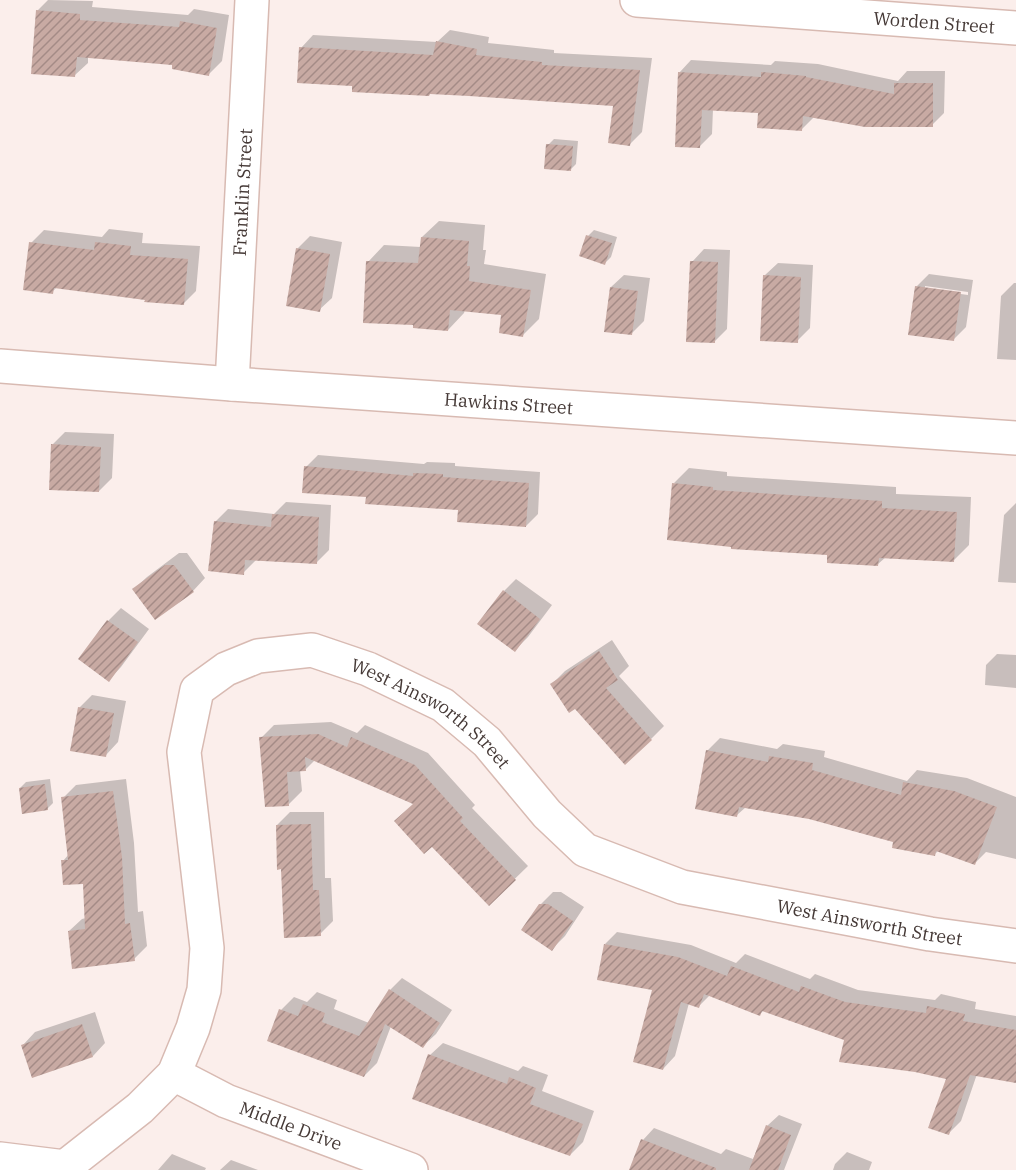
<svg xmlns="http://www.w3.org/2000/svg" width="1016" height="1170" viewBox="0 0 1016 1170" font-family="'IBM Plex Serif',serif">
	<defs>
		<pattern id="building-hatch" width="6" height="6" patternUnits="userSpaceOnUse" patternTransform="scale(1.5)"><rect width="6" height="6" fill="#c8aaa3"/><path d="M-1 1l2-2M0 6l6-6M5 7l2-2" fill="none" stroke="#a48b86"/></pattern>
	</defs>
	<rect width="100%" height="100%" fill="#fbeeeb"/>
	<path fill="#0003" fill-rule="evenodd" d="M48,0L93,1L92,7L188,15L194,9L229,15L222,61L209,74L174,63L88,56V63L75,75L37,11Z
		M450,30L489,37L488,43L554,50V53L652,58L642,132L630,144L615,104L353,84L301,48L313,35L437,42Z
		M691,60L771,65L775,61L818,64L898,81L907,71H945L944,113L932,125L814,117L802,129L760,112L713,109L712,134L700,146L679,73Z
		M554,139L578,141L576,164L570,170L548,145Z
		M439,221L485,225L483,250H486L484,264L546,274L539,319L522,336L503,313L465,310L464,313L448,330L368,262L384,245L421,247L422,237Z
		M109,229L143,233L142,243L200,246L196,291L184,303L57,287L52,292L31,243L44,230L102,237Z
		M594,230L617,237L611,257L605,263L588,236Z
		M310,236L342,242L332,298L319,310L297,249Z
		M704,249L730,250L727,329L714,342L692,262Z
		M778,263L813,265L810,328L797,341L765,275Z
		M929,274L973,280L966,327L953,340L916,287ZM925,286L968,292V295L925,289Z
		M624,275L650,278L644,321L631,334L611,287Z
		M1014,283H1016V360L997,359L1001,296Z
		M65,432L114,434L112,478L99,491L52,445Z
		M318,455L424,464L427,462L455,463V466L540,472L538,514L526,526L460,509L367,496L306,467Z
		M689,468L727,472V476L896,487V494L971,497L969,545L954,560L886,557L878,564L829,554L674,483Z
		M286,502L331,505L329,550L316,563L256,560L243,573L215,522L228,509L274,514Z
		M1016,503V583L998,582L1004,515Z
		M179,553H187L205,578L193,591L134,589L147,577Z
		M516,579L552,605L528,637L515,650L504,591Z
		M121,608L149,629L121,667L109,680L108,621Z
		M612,640L629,666L619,676L664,726L651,739L552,684L565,671Z
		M997,654L1016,655V688L985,685L986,665Z
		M92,695L126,701L118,742L106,755L79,708Z
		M331,722L357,733L365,725L428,753L475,805L472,808L528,866L489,904L415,803L315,760L305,770H300L302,791L289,804L261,738L274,725Z
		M720,738L777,749L783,744L825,751L824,757L907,781L917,770L967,778L1016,797V859L986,852L974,864L939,850L935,854L894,841L809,817L746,807L737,815L707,751Z
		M50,779L53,803L47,809L20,788L26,782Z
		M126,779L134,843L138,912L143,911L147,946L134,959L69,931L82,919L86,918L85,882L63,861L69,854L63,798L76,785Z
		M290,812H324L325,878H331L333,921L320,934L283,868L277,825Z
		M553,892H561L584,907L565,936L552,949L540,905Z
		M617,932L691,945L736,963L745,954L810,979L815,974L858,990L935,1000L941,994L976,1002L975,1009L1016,1016V1082L977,1074L961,1121L949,1133L948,1078L764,1010L760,1014L710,995L698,1007L689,1003L675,1056L663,1069L654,989L605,944Z
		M402,978L452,1010L436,1034L423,1046L391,1026L377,1063L364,1076L269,1040L281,1010L294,997L307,1002L317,992L337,1000L334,1009L369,1023L390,990Z
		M95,1012L105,1043L93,1056L23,1045L35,1032Z
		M443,1043L518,1071L523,1066L548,1075L542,1091L594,1111L583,1142L570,1155L430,1055Z
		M779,1115L802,1124L784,1170H631L643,1140L654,1128L721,1154L726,1149L753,1159L767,1126Z
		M847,1152L872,1162L869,1170H833L835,1164Z
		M172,1154L206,1168L205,1170H158Z
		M231,1160L258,1170H220Z"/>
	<path fill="url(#building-hatch)" d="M36,10L80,14V20L179,27L180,21L217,28L209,76L172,69V65L77,57L75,77L31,74Z
		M436,41L477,49L476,55L542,62V65L640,70L630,146L608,143L613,106L469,96L430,94L429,96L352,92V86L297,83L299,47L433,55Z
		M678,72L761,77V72L806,76V77L894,94V83H933V127H865L803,116L802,131L757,128L758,113L702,110L700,148L675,147Z
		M546,144L573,146L571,171L544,169Z
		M586,235L612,243L605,265L579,256Z
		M421,237L469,241L467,266H470L469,281L531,290L523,337L499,333L501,315L450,310L448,331L413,328V325L363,323L366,261L418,263Z
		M29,242L94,250L95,242L131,246L130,255L188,259L184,305L144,302L145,300L54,288L53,294L23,290Z
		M296,248L330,254L320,312L286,306Z
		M690,261L718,262L715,343L686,342Z
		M763,275L801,277L798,343L760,341Z
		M915,286L961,292L954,341L908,335Z
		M610,287L638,291L632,335L604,332Z
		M51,444L101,447L99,492L49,490Z
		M304,466L413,476V473L443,474V477L529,483L526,527L457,522L458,510L365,504L366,497L302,493Z
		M672,483L713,487V490L882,501V508L957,512L954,562L879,558L878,566L827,563V555L731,549V547L667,540Z
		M272,514L319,517L317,564L245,560L244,575L208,571L214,521L271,527Z
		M165,565H174L194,592L155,620L132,589Z
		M503,590L540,619L515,652L477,624Z
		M107,620L138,642L109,682L78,659Z
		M599,651L618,680L606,688L652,740L625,765L575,709L569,713L550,684Z
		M78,707L114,713L106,757L70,751Z
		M318,734L347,747L351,737L415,765L463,818L460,821L516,880L489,906L432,847L424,854L394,821L413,804L305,757L306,771L287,772L289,806L265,807L259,737Z
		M706,750L768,762L769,756L813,763L812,770L901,795L903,782L954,791L997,807L975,865L936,851L935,856L892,848L893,842L809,819L739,807L737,817L695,809Z
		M45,784L48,810L22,814L19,788Z
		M113,791L122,857L125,924L130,923L135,961L72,969L68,931L85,929L83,884L63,885L61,860H68L61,797Z
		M311,824L313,890H319L321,936L284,938L281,869L277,870L276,825Z
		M539,904H548L573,921L552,951L521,930Z
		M604,944L678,957L727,976L731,966L799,992L801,986L845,1002L926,1013L927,1006L965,1014L963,1021L1016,1030V1083L970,1075L949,1135L928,1128L946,1079L915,1072L839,1062L844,1040L762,1011L760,1016L704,994L699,1008L681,1002L663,1070L633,1062L652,990L597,980Z
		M389,989L440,1023L423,1048L385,1024L364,1077L267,1041L279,1009L298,1016L303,1004L325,1013L322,1022L359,1036Z
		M82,1024L93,1057L32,1078L21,1045Z
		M428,1054L507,1084L509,1077L536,1088L530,1104L583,1124L570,1156L412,1099Z
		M766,1125L791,1135L778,1170H749Z
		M641,1139L716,1168V1170H629Z"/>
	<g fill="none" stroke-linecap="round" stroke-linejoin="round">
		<defs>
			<g id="minor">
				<path id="s1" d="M637,0L1016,28"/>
				<path id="s2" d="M0,366L232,384L1016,438"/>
				<path id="s3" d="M232,384L252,0"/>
				<path id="s4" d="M174,1074L226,1101L411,1170"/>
				<path d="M0,1159L65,1167"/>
				<path id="s5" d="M64,1170L65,1167L140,1108L174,1074L193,1028L204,990L207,948L184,752L197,690L226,669L258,656L312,650L368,669L443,705L487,742L547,814L585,850L682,887L930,934L1016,946"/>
			</g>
		</defs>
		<use href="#minor" stroke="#d8bab2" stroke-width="36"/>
		<use href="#minor" stroke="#fff" stroke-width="33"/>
	</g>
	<g text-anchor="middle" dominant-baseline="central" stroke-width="4.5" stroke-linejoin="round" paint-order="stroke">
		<g font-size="18" fill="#453936" stroke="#fefefe">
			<text stroke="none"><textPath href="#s1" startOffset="298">Worden Street</textPath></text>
			<text stroke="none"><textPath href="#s3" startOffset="192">Franklin Street</textPath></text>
			<text stroke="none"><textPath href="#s2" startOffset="510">Hawkins Street</textPath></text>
			<text stroke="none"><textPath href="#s5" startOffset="800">West Ainsworth Street</textPath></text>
			<text stroke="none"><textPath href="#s5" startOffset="1304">West Ainsworth Street</textPath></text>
			<text stroke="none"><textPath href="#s4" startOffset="128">Middle Drive</textPath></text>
		</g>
	</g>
</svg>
